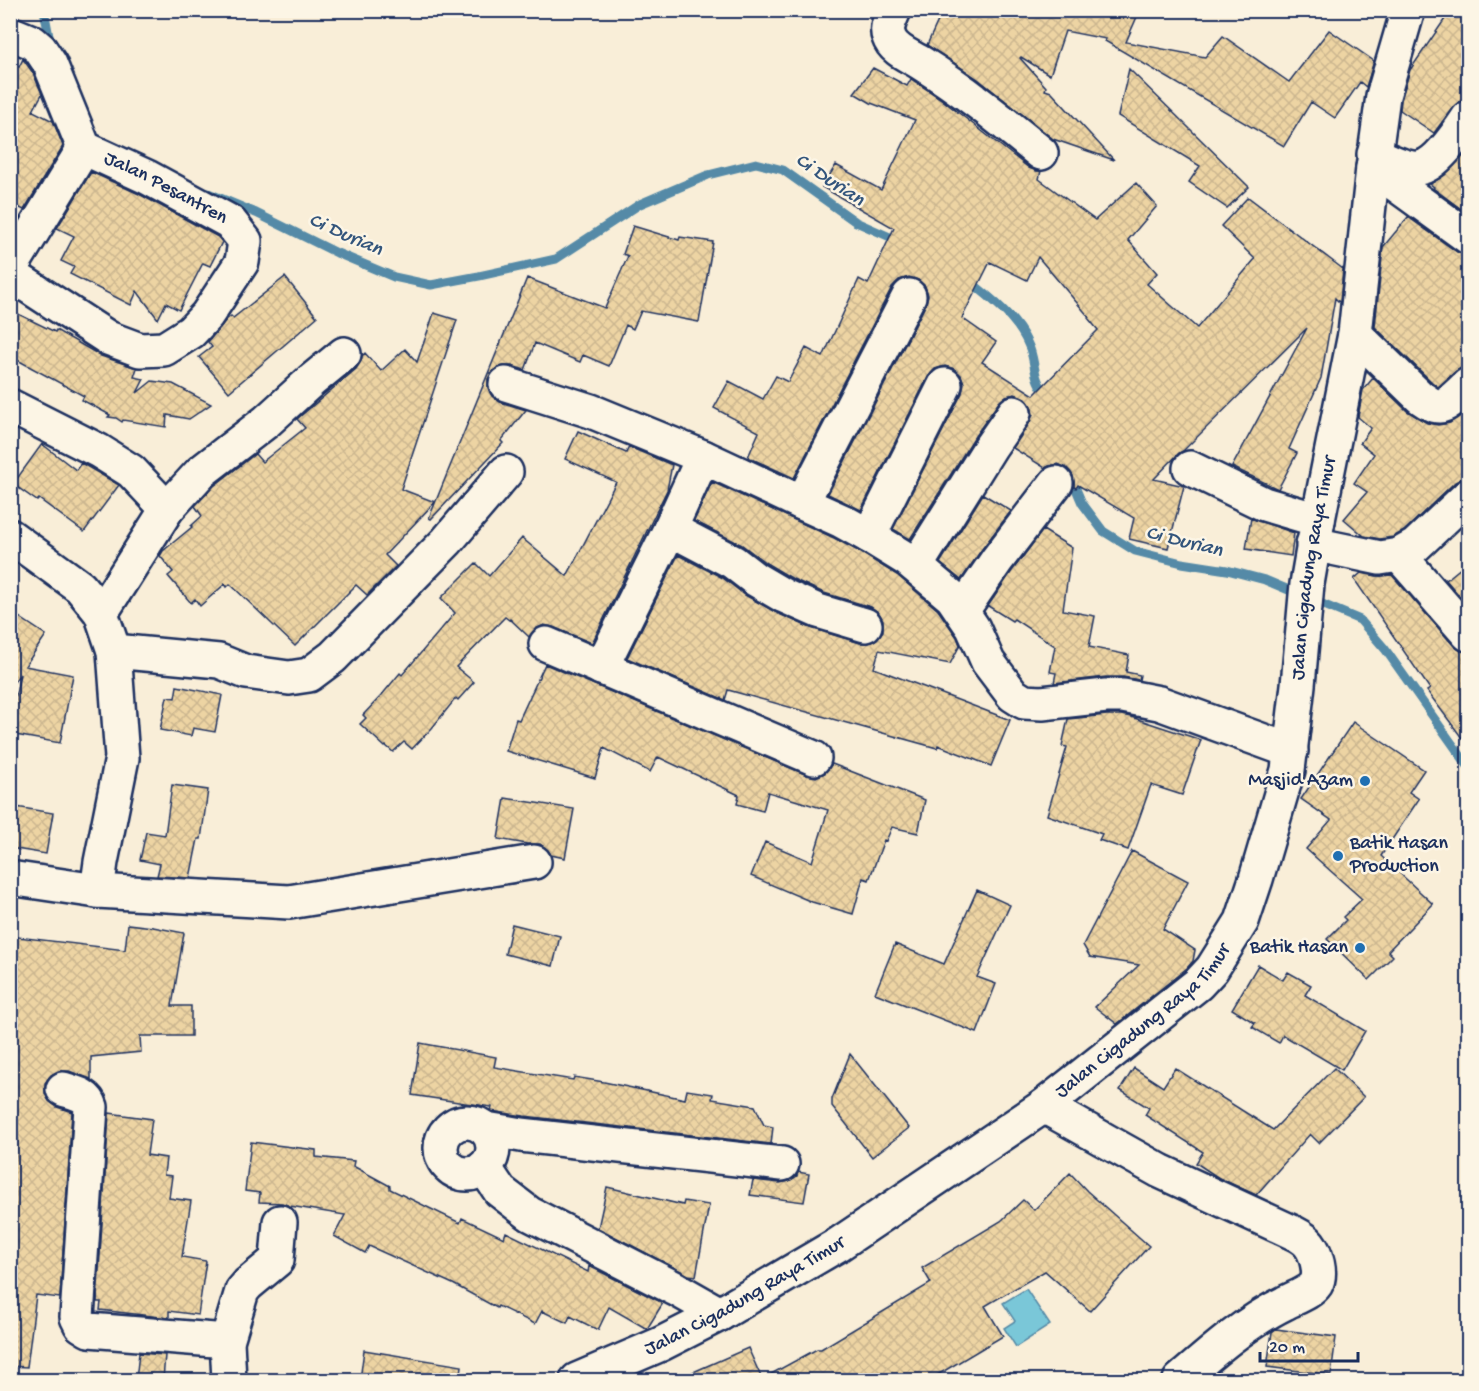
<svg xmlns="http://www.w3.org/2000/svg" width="1479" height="1391" viewBox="0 0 1479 1391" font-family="'Gochi Hand',sans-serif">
	<defs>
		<pattern id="building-cross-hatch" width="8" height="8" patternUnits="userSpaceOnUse" patternTransform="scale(1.5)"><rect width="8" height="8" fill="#edd4a3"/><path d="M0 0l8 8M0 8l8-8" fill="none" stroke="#cbb68f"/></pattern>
	</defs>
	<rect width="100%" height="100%" fill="#f9eed8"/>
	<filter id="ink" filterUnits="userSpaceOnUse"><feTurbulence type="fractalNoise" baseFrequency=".0167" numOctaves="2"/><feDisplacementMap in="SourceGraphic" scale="12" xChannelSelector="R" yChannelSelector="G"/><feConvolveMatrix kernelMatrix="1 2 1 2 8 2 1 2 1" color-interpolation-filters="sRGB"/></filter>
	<g filter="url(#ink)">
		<path fill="#7ac7d8" stroke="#548aa7" stroke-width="1.5" d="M1026,1289L1050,1325L1016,1347L1004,1328L1015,1321L1003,1303Z"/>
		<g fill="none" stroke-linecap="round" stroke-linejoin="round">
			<path stroke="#548aa7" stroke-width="9" d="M44,10L51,47
				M208,193L256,213L337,253L394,277L431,285L479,276L556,259L640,204L708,175L756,163L783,170L856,222L899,241
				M968,280C990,297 1017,318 1028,344C1037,362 1031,380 1048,395
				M1079,476L1076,489L1082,503L1103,531L1135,551L1182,563L1227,570L1265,580L1360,620L1385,649L1468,766"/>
		</g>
		<path fill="url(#building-cross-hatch)" stroke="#1b2f5e" stroke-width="1.5" fill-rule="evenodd" d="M943,10H1140L1126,42L1205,57L1223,36L1289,82L1329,30L1374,61L1366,87L1360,82L1335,118L1311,102L1284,146L1105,41L1106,39L1065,31L1050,75L1021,57L1020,58L1046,87L1045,90L1051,92L1114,160L1053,139L978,79L927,45Z
			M1451,10H1468V99L1459,102L1453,107L1434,133L1400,110L1401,100L1410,70Z
			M23,59L33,73L42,94L33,111L53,121L63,146L24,210L10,203V63L19,67Z
			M873,68L907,86L911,79L941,99L1029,168L1037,171H1041L1039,179L1095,220L1136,183L1157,206L1128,240L1157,273L1147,284L1197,328L1255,259L1221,226L1248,197L1343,269L1340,303L1335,298L1321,378L1289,449L1297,453L1278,489L1232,467L1307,328L1183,451L1179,453L1154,479L1184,486L1168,548L1129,539L1134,518L1078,485L1076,488L1074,487L1073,476L1067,468L1058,464L1049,466L1045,468L1013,448L1029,424L1033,414L1031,406L1025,398L1015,394L1006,396L999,402L975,436L910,539L893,529L962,393L964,383L961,375L954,369L945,366L935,369L928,377L861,510L828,494L926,304L928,295L925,286L918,280L909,277L899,280L892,287L794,478L748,457L759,432L714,408L729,381L763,399L776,376L788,382L806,348L823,357L859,279L868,284L894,228L822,187L836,165L881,190L915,120L871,103L854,93ZM1038,257L1089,317L1088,318L1098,330L1034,395L982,362L996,342L962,318L990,262L1027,280Z
			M1129,69L1249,187L1227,208L1189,182L1200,166L1118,116Z
			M1468,150V214L1433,188L1434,187L1430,184L1445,175Z
			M91,172L139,194L218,237L222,242L210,266L203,263L179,310L166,303L158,319L137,291L131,305L70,274L74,267L61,261L74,236L57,228Z
			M1408,217L1457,252L1468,255V367H1464L1456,371L1438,387L1432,382L1375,327L1383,247Z
			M633,226L679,240L680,237L713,242L699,322L641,311L633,329L626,325L609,366L583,355L580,362L535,343L525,370L512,366H503L494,370L488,379V387L492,396L500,402L526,410L501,441L503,443L431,519L429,518L527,278L605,308L628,256L623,254Z
			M285,277L317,317L229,392L199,357L212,347L208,342L226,320L231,316L233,318Z
			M10,310L55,332L56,330L101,356L137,368L134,377L144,379L137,393L152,381L173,384L211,404L189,419L167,415L166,427L123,420L122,422L116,418L108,417L110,415L82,400L84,396L10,356Z
			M434,313L457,320L401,489L435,502L385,555L396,566L367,595L356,585L295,646L230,584L227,587L225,584L200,606L195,599L191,603L168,576L173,572L160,556L163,551L192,527L191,526L202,516L195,506L214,486L255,454L262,462L305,428L297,419L356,369L361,361L362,356L365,353L381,371L405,349L417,362Z
			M1373,378L1407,411L1427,423L1438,425L1450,423L1468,410V478H1463L1455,482L1404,531L1393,537L1380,539L1364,536L1344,519L1367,492L1354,483L1374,454L1360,443L1371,428L1358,417L1363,390Z
			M578,431L626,453L629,447L672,465L667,490L592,643L553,627L544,625L535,629L529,637L510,619L509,620L505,617L456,667L474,682L458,700L456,698L432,728L412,749L404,742L393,752L386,746L385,747L360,724L366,718L363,715L381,696L400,673L402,675L455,613L441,598L476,563L489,576L522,538L567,576L616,482L565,459Z
			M42,444L76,470L81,463L119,485L84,532L39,499L37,501L13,484Z
			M712,482L834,538L860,552L897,575L938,610L957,637L960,645L950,664L879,650L874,668L1010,720L991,766L938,745L937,748L728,690L725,700L627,658L678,555L723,578L745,595L775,612L811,628L860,643H869L877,639L883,631V620L879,613L871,607L824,593L793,579L766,563L742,545L694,521Z
			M983,494L1011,511L982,549L961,580L940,563Z
			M1251,518L1294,533L1291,556L1246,549Z
			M1043,530L1072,548L1063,610L1095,616L1089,647L1129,655L1126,672L1140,675L1139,680L1123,677H1106L1054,683L1056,673L1050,672L1055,646L1014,619L1012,621L988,606L1012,571Z
			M1468,562V606L1446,580Z
			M1361,573L1377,576L1392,575L1454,646L1461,651L1468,652V746L1427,691L1430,689L1354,579Z
			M10,611L46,635L25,666L73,675L60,743L10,734V725L20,674L10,687Z
			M545,664L807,775L816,777L825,773L832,764L925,800L918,833L892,827L886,841L884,840L869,880L863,878L853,914L812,902L751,876L765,842L812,862L828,810L768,792L763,811L737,804L739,795L658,757L650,772L604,748L595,778L506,751L516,719L519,720Z
			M177,686L222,695L215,732L193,728L191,736L160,730L167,697L175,698Z
			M1107,715H1121L1131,717L1201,740L1182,795L1151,785L1128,850L1099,840L1102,834L1047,815L1067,747L1062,746L1068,719Z
			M1353,722L1424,770L1409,792L1419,799L1381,856L1433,904L1388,951L1393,956L1369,980L1327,939L1346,920L1343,917L1362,899L1306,849L1331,820L1301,799Z
			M172,785L208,790L201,839H198L190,878L157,876L160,864L140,860L146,832L165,835Z
			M505,798L574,809L565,858L551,855L548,850L540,844H527L498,839Z
			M10,806L53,813L46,854L10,848Z
			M1132,851L1188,881L1163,929L1195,950L1193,961L1187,968L1117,1024L1095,1007L1139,965L1090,957L1083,945Z
			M977,890L1010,905L977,977L996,984L977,1033L875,993L895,944L944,964Z
			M128,924L153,927L184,933L172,1006H191V1036H140L141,1052L91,1057V1079L69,1071H59L51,1075L45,1083V1093L49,1101L57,1107L72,1112L60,1298L36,1295L27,1367L10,1366V1183L18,1139L10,1138V936L125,950Z
			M512,924L560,936L553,966L505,954Z
			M1258,965L1283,980L1288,972L1311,985L1305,995L1365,1031L1342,1070L1283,1035L1279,1043L1252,1027L1255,1023L1232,1009Z
			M420,1043L496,1057L494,1067L573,1080L574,1077L604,1082L685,1099L687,1090L713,1094L712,1099L755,1106L764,1125L773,1127L771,1144L524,1116L491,1111L492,1107L412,1095Z
			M850,1054L909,1128L872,1157L832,1106V1099Z
			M1134,1068L1163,1087L1175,1068L1273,1130L1334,1068L1364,1097L1319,1143L1310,1134L1256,1195L1219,1178L1196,1163L1203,1152L1145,1115L1149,1108L1120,1090Z
			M109,1113L152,1119L147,1155L166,1158L164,1175L172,1176L169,1198L191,1201L182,1257L206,1261L198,1315L169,1311V1318L100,1310L101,1302H97Z
			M251,1142L316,1150V1157L354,1161L353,1166L390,1186V1189L460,1223L462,1218L504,1238L506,1232L588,1272L589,1266L663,1303L647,1329L609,1307L598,1330L570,1316L567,1323L542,1311L535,1324L498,1306L497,1308L453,1284L369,1246L365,1253L334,1236L345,1215L290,1206L282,1203L259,1202L260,1193L245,1191Z
			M798,1172L809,1174L804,1202L750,1195L753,1180L780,1183L789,1181L797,1176Z
			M1070,1173L1087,1191L1149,1246L1090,1311L1045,1271L985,1306L1003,1336L929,1380H675L748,1348L762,1379L817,1349H821L931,1283L922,1268L1001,1221L1023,1200L1034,1210Z
			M607,1187L683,1205L684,1201L709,1205L696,1276L688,1275L598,1228Z
			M1276,1329L1336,1337L1331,1375L1267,1367L1272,1332Z
			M364,1350L462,1366L460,1380H360Z
			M139,1353L165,1355L163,1380H136Z"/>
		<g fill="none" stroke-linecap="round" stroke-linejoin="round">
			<defs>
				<g id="minor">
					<path d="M894,10C891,18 885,28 889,37C893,50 910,56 921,63C963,89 1002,121 1041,153"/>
					<path id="s1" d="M10,33L32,42L40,49L50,64L84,148L147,177L230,222L245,241L242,262L207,315L191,332L164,349L140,350L108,338L10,274"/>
					<path d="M1374,154C1386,159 1407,170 1419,168C1437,165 1458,133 1468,118"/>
					<path d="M1373,168L1468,237"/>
					<path d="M10,269L84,148"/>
					<path d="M909,296L802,503L842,521L869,536L908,560L952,597L973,628L988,662L1013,695L1024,702L1042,703L1106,696H1123L1159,703L1291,751"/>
					<path d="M1355,334L1420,397C1426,401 1432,406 1439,406C1447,407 1462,390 1468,385"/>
					<path d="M506,384L591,411L703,457L802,503"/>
					<path d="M10,406L99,451L131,471L167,509"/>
					<path d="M1190,468L1264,504L1318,520"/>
					<path d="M670,529L733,562L755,579L784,596L818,611L865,625"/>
					<path d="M10,536L80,587L101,613L114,651L122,758L101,862L97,891"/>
					<path d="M869,536L945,385"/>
					<path d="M1313,544L1380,558L1399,555L1415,546L1468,496"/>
					<path d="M1399,555L1468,634"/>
					<path d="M916,566L991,446L1014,413"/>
					<path d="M962,611L997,560L1056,483"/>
					<path d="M101,613L167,509L201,472L267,421L311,381L344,354"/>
					<path d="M546,644L814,758"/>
					<path d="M114,651L219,661L246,672L289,678L309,675L333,657L447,541L506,472"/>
					<path d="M601,668L670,529L703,457"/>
					<path d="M10,878L97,891L289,902L534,862"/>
					<path d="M63,1089C75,1093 87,1094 91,1107L77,1317L81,1325L89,1330L227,1341"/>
					<path d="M1044,1106L1160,1171L1294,1233C1300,1236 1305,1239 1309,1244C1316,1253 1322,1273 1316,1284C1310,1293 1294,1298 1285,1303C1246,1322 1212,1352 1180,1380"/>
					<circle cx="467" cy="1148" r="26"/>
					<path d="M486,1129L521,1135L782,1164"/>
					<path d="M484,1167L500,1191L530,1214L676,1289L720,1314"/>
					<path d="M229,1380L227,1341L242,1291L248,1284L277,1260L280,1222"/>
					<path id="s2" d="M577,1380L661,1344L720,1314L839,1244L1044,1106L1198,984L1212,969L1242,921L1256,879L1288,770L1298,685L1307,584L1318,520L1355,334L1373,168L1383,96L1408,10"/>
				</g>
			</defs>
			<use href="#minor" stroke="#1b2f5e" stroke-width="38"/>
			<use href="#minor" stroke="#fcf5e5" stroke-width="33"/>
		</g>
	</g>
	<g fill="#1f6fb2" stroke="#fcf5e5" stroke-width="2">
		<circle cx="1365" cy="781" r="6"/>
		<circle cx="1338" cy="856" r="6"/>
		<circle cx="1360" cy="948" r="6"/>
	</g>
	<g text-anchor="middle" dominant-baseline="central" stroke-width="5" stroke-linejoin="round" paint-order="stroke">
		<g font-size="20" fill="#1b2f5e" stroke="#fcf5e5">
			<text stroke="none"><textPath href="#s1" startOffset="234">Jalan Pesantren</textPath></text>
			<text stroke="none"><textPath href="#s2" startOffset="1178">Jalan Cigadung Raya Timur</textPath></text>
			<text stroke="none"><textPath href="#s2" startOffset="674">Jalan Cigadung Raya Timur</textPath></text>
			<text stroke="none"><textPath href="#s2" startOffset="188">Jalan Cigadung Raya Timur</textPath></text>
		</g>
		<g font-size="20" fill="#1b2f5e" stroke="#fcf5e5" text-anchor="end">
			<text x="1353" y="781">Masjid Azam</text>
			<text x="1350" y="844" text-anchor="start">Batik Hasan<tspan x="1350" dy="23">Production</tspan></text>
			<text x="1348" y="948">Batik Hasan</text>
		</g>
		<g font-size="21" font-style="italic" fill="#33557c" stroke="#fcf5e5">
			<text transform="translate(829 181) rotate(34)">Ci Durian</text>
			<text transform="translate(345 236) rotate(24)">Ci Durian</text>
			<text transform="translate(1184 543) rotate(14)">Ci Durian</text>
		</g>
	</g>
	<rect width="1479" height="1391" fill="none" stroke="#fcf5e5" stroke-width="36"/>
	<rect x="18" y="18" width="1443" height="1355" fill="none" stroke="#1b2f5e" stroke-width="2" filter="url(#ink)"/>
	<path d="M1260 1352v9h98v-9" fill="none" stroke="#1b2f5e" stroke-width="3"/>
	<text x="1269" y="1352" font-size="18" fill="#1b2f5e" stroke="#fcf5e5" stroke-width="4.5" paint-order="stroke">20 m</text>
</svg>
